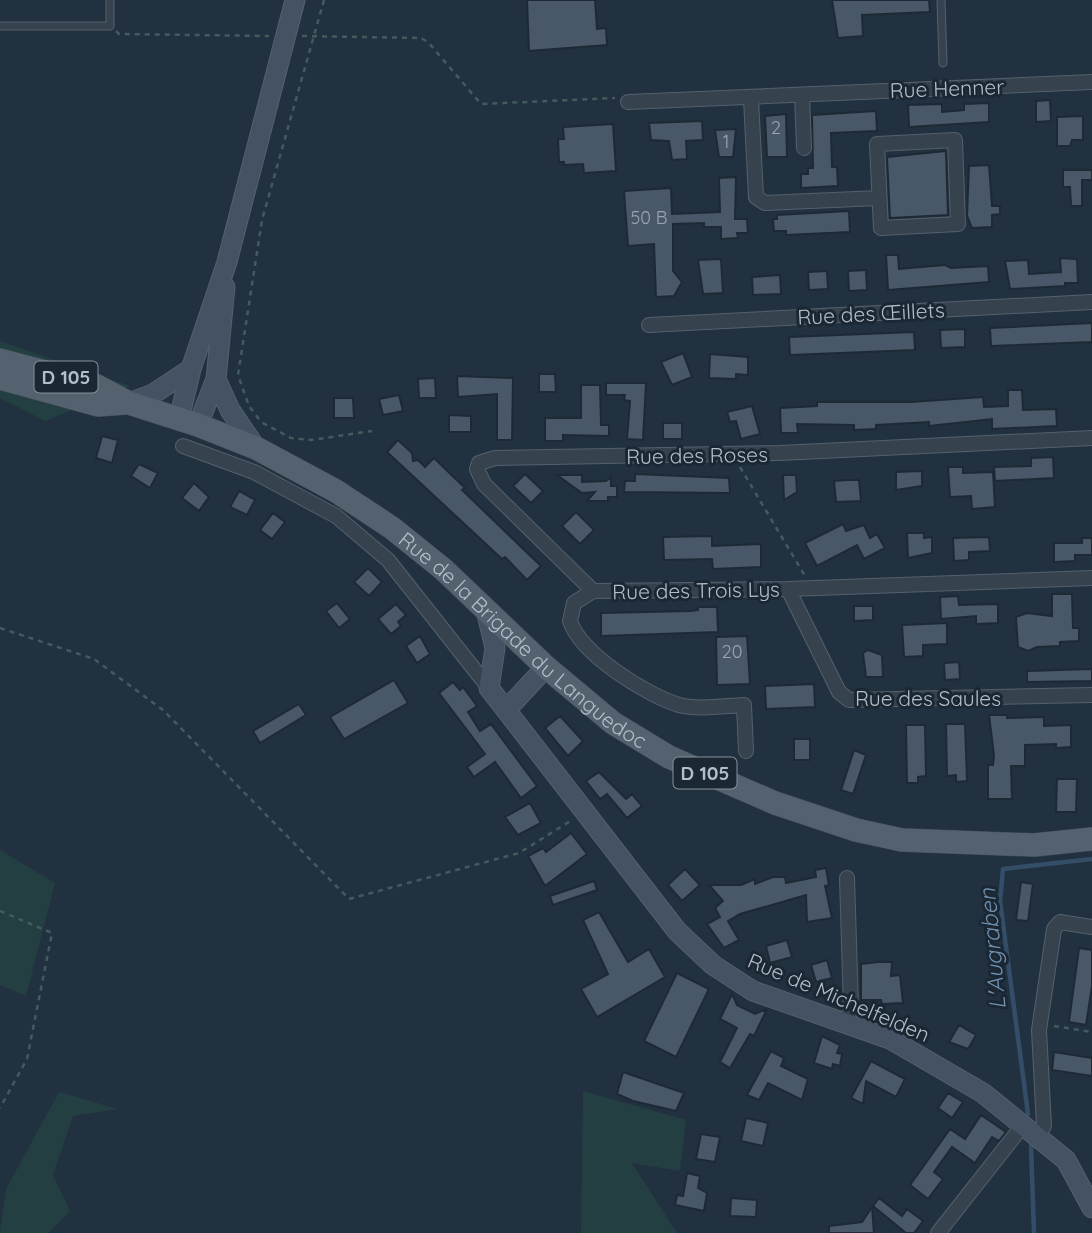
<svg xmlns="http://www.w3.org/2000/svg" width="1092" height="1233" viewBox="0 0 1092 1233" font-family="Quicksand,sans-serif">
	<rect width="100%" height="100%" fill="#223140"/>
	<path fill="#243f41" d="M0,341L130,386L45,421L0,398Z
		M0,850L55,883L26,996L0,985Z
		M583,1091L686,1120L680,1171L632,1163L677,1233H581Z
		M59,1092L118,1109L73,1116L53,1175L70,1211L48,1233H0L6,1189Z"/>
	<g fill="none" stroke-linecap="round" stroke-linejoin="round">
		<path stroke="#354e68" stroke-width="4.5" d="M1028,1114L1000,901L1003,869L1092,859
			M1031,1145L1034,1233"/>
	</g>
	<path fill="#485869" stroke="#1d2a36" stroke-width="2" d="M527,0H595L597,29L606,28L607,45L529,51Z
		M832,0H929L930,12L862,15L863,36L838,38Z
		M1050,100L1051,121L1036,122V101Z
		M989,103V122L909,127L908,105L942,104V112L964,110V104Z
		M876,111L877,131L831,133L832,167H837L838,186L801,188V174H808V168H813L812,115Z
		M786,114L787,157H767L765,116Z
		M1083,116V140H1072L1070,146H1057V117Z
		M702,121L703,140L686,141L687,159L672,160L669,141L651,140L649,123Z
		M613,124L616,171L584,173L583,164L564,165V162H559L558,139H564L563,127Z
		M736,129L733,157H719L715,130Z
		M946,151L948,215L890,218L887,157Z
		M989,165L992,206H1000V214L992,215V227L972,228L967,216L969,166Z
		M1063,170H1092V180H1082V206H1071L1070,187H1063Z
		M736,177L735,219H747L748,233H737L738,238L721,239V227H704V223L673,224V271L682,282L674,296L656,297L654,244L628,246L624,191L671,188L672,214L720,212L719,178Z
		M849,211L850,232L786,235V231H774L773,219H777V215Z
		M886,255H898L899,269L945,265L951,268L988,266L989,282L888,290Z
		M1060,258L1077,259L1078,283H1065V286L1010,289L1005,261L1028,260L1029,274L1061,272Z
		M721,259L723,293L703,294L698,260Z
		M866,270L867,290L849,291L848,271Z
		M827,271L828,289L809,290L808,272Z
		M780,275L781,294L753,295L752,277Z
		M1092,323V342L991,346L990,328Z
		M965,329V347L941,348L940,330Z
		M914,332L915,350L790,355L789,337Z
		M683,353L692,377L672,385L661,362Z
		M710,354L748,357V375L736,374V379L709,378Z
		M539,374H555L556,392H539Z
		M457,376L513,378L512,440H497V394L458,397Z
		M435,378L436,398H419L418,379Z
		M606,383H646L643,440L627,439L630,401L624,400L625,395H606Z
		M581,385H600L601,425H609V436L563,435V441H545V418H581Z
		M1008,390H1022L1023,410L1056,409L1057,426L992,429V419L929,426V422L876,425V429L854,430V425L797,424L798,433H781L780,408L817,406V402H911L983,397L984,407L1008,406Z
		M399,395L403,411L383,415L379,399Z
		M334,398H353L354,418H334Z
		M752,406L760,434L741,439L736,421L730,422L727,412Z
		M449,415L471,416V432H449Z
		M663,423H682V439H663Z
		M102,436L118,440L112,463L96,458Z
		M398,440L412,453L413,461L418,460L425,467L434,458L465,488L462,490L541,566L527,580L505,557L502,559L387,452Z
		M1053,457L1054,478L995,481L994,467L1031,466V458Z
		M139,464L158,473L150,488L131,476Z
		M948,467H963V473L993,472L995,507L972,509L971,496L950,497Z
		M922,471V486L896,490V472Z
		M525,474L543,491L531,503L513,486Z
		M635,474L729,478L730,493L624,492L625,481H635Z
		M557,475H582V482L606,481L611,477V486H617V497H608V501H587L595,492L582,493Z
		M783,475H796L797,492L784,500Z
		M847,480H859L861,501L836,502L834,481Z
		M194,483L209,497L199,511L182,498Z
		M239,491L255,500L247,515L230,507Z
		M576,512L594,530L580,544L562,526Z
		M273,513L285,522L272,539L260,530Z
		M843,524L846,531L864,525L870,538L877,534L885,548L864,559L857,545L817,566L805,543Z
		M907,533H924V538L932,537V553L908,558Z
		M712,536V546L761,544V567L713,569L712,559L664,560L663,537Z
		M989,537L990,551L969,552V560L954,561L953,538Z
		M1082,538H1092V555H1075V561L1054,562V543H1082Z
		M368,568L382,582L369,596L354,582Z
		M1052,594H1072L1073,628H1079V641L1060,642V646L1037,647L1028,651L1018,647L1016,617L1027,613L1052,616Z
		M958,596L959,605L998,604V623L976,624V616L941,619L940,597Z
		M337,603L350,619L339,628L326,611Z
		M396,604L406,615L398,622L401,626L391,634L378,619Z
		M854,606H873V620L854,621Z
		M698,607H717L718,632L601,636V613L691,611L698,610Z
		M947,623V644L923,645V656L904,657L902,625Z
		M420,636L430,654L417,663L406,646Z
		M747,636L750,684L717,685L716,637Z
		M868,650L882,655L883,677H866L863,653Z
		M959,662L960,679L945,680L944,663Z
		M1092,669V681L1027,682V671Z
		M394,680L408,703L344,739L330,717Z
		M453,682L460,690L463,687L477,706L468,712L480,731L491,724L537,786L521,798L495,762L474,777L467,767L485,754L439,693Z
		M814,684L815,707L766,709L765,686Z
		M299,704L306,715L260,743L253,731Z
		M989,715H1007V718L1044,717V726L1071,725V747L1056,748V744L1025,745V766H1011L1012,799H988V765H993L994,755Z
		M560,716L583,741L568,756L545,728Z
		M946,724H965L967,781L956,782V775L947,776Z
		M906,725H925L926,776L918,777V783H907Z
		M794,739H810V760H794Z
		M854,750L866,755L853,794L841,790Z
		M599,772L626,799L632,794L642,806L627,818L607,794L600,799L586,781Z
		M1057,779H1077L1076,812H1056Z
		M530,803L541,823L518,835L505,817Z
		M571,833L587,854L545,886L528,856L543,848L546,852Z
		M826,868L829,885L825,886L832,918L807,922L806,895L740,914L728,921L739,940L724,948L707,924L720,917L715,908L723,901L709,885H741L755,879V884L773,877H785L786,883L816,877L815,870Z
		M685,869L700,885L682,901L668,885Z
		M594,881L597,890L553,905L550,896Z
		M1021,882L1033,884L1028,921L1016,920Z
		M599,912L628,962L649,949L665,977L597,1017L581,989L608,974L583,920Z
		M787,940L792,957L770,963L766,946Z
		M1079,948L1092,950V986L1086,1025L1069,1022Z
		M827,960L832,978L816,982L811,965Z
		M878,962H892L891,976L900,975L903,1003L882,1004L881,1000H861V964Z
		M677,973L709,989L676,1057L644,1041Z
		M732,994L737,1005L755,1014L767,1009L754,1036L750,1034L730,1068L720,1062L737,1028L720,1019Z
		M959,1025L976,1035L968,1049L949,1042Z
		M822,1036L840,1045L837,1053L842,1054L840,1066L833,1064L832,1069L814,1063Z
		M771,1051L784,1058L781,1066L808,1079L802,1100L768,1083L759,1100L747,1095Z
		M1054,1052L1092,1058V1076L1052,1070Z
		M871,1061L905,1079L896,1097L866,1081L863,1104L851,1098Z
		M623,1072L684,1093L676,1111L633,1101L617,1094Z
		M948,1093L963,1102L952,1118L938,1108Z
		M981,1115L1006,1132L999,1141L992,1137L975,1163L952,1147L934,1172L943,1179L928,1199L910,1185L950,1129L965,1139Z
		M746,1118L768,1123L763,1146L741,1141Z
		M701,1134L720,1137L715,1162L696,1159Z
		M687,1173L700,1176L698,1188L707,1193L704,1211L675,1205L677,1195L683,1196Z
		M731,1198L757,1200L756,1217L730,1216Z
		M879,1198L902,1216L907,1209L923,1221L914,1233H906L873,1206Z
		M872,1207L874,1233H829V1226L862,1222Z"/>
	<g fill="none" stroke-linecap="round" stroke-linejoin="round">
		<defs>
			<path id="lane" d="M941,0L943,63
				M0,26H110V0"/>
			<path id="street" d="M802,95L804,148
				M751,99L756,197L765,203L879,198
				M628,102L1092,82
				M955,140L958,224L881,228L877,144Z
				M649,325L1092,302
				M183,446L254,472L336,516L388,560L489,688
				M788,589L839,692L849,700L1092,695
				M593,591L484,484L477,469L479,463L495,458L780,453L1092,438
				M746,751L744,705C723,706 699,710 679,705C646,695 581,654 570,621L574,603L593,591L788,589L1092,578
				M846,1022L851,1008L847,878
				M1038,1136L1044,1126L1039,1030L1054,929L1060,922L1092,927
				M938,1233L1024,1124"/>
			<path id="secondary" d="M216,379L230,410L256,448
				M129,403L153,394L191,369
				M179,419L191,369L227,262L295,0
				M198,425L216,379L225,287
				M486,610L495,648L489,688L677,931L713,965L753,991L890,1039L983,1093L1066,1160L1092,1208
				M506,710L546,667"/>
			<g id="primary">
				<path id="s1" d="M0,360L95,385L129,403L198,425L256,448L336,491L392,528L443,569L546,667L613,723L669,757L775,803L856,830L902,840L1034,845L1092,839"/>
				<path d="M0,378L98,405L125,403"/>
			</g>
		</defs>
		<use href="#lane" stroke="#54616d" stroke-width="9"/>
		<use href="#street" stroke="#54616d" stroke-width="16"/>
		<use href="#secondary" stroke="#54616d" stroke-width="21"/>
		<use href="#primary" stroke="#404c58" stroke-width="24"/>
		<path stroke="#425c5d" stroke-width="2.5" stroke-dasharray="5 5" stroke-linecap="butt" d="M324,0L262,220L238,375L249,406L261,422L291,438L311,440L372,431
			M116,31L119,34L269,36
			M302,36L421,38L428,42L481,104L615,98
			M740,467L805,576
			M0,628L94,659L163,710L349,899L519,853L572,820
			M0,911L52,933L27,1059L0,1108
			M1054,1026L1092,1032"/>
		<use href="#lane" stroke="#36434f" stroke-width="7"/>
		<use href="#street" stroke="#36434f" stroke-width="14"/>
		<use href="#secondary" stroke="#445263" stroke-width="19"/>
		<use href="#primary" stroke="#54626f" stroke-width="23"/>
	</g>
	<g text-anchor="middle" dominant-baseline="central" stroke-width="6" stroke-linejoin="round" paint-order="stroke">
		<g font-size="18" fill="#98a4b2">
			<text x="776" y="127">2</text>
			<text x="726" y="141">1</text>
			<text x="649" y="217">50 B</text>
			<text x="732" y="651">20</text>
		</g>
		<g fill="#1b2834" stroke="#85919d" stroke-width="2">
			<rect x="34.5" y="361.5" width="63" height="31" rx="5"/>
			<rect x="673.5" y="757.5" width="63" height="31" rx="5"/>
		</g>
		<g font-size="19" font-weight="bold" fill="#b3beca">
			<text x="66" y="377">D 105</text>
			<text x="705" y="773">D 105</text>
		</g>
		<g font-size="21" fill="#b3beca" stroke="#1b2834">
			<text transform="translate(947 88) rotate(-2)">Rue Henner</text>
			<text transform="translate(871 313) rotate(-3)">Rue des Œillets</text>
			<text transform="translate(697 455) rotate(-1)">Rue des Roses</text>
			<text transform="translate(696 590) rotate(-1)">Rue des Trois Lys</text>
			<text stroke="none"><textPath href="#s1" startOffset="602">Rue de la Brigade du Languedoc</textPath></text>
			<text x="928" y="698">Rue des Saules</text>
			<text transform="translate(839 997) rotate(23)">Rue de Michelfelden</text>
		</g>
		<g font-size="23" font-style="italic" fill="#7091b0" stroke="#1b2834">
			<text transform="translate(992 949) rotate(-95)">L'Augraben</text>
		</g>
	</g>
</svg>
